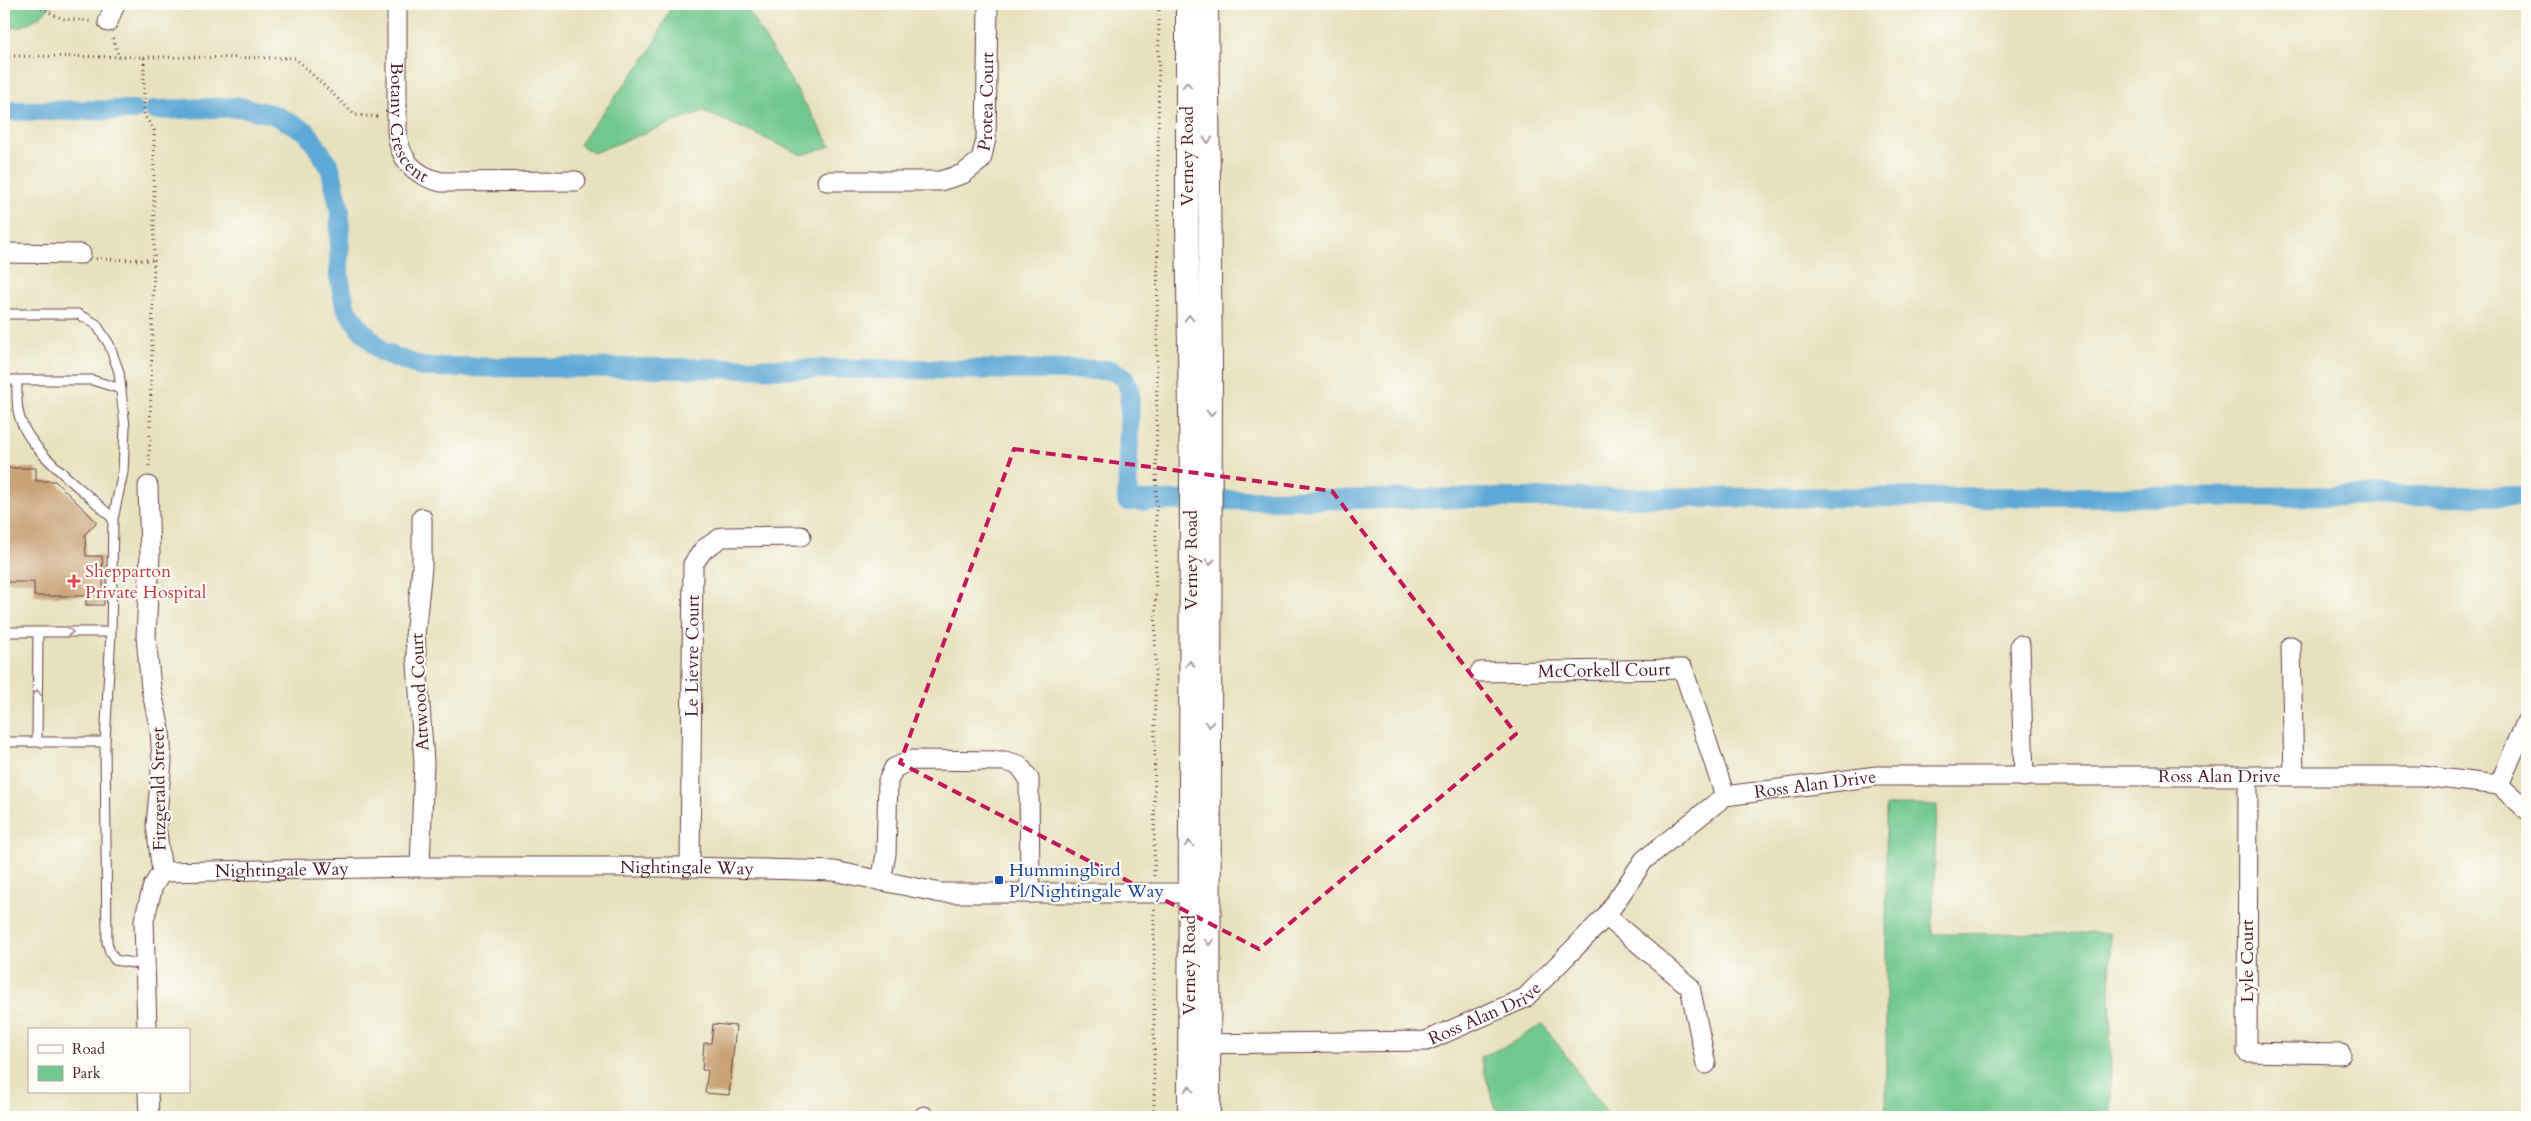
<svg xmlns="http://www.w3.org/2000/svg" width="2531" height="1121" viewBox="0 0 2531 1121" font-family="Cardo,serif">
	<rect width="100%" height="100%" fill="#fdfcf7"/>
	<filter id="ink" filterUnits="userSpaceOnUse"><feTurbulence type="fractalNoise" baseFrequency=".02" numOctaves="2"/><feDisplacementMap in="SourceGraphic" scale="10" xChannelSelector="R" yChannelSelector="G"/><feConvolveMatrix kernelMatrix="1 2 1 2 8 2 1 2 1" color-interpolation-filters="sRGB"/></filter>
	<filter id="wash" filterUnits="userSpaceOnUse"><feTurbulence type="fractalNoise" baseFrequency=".0096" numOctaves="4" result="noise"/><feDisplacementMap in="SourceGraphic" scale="20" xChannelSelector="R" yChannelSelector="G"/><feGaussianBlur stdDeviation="1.12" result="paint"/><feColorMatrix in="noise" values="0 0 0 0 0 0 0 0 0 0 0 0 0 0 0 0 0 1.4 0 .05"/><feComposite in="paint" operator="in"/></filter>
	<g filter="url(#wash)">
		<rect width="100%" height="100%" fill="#e7e1bd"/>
		<path fill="#6fc88e" stroke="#5c745c" d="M4,4H52L41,16L21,27L4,28Z
			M672,4H744L831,146L802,155L703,111L593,153L579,144L651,50Z
			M1886,805H1937L1932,934L2110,933L2111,1117H1886Z
			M1543,1024L1610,1117H1498L1480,1057L1506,1046Z"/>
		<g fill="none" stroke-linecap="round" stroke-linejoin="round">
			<path stroke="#5da8d6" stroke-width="20" d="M154,110L240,107L275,115L307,132L330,167L340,210L339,276L345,306L359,327L382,352L422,367L1111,370L1124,377L1130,391L1127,501L1477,498L2527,496
				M4,111L134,110"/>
		</g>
		<g id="blocks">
			<path fill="#c9a276" d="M4,468H36V481H55L97,522L85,534L86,556H102L104,605H86V596H34V582H4Z
				M713,1024L736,1026L729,1095L705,1093L708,1070H702L704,1043H711Z"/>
		</g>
	</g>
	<g filter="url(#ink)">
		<use href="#blocks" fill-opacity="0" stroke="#623c41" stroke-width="1"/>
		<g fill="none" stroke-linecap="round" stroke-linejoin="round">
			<defs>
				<path id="service" d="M4,314H78L96,324L109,344L119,372L125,427L123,472L113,519
					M4,380H92L121,389
					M17,380C17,391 16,404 19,415C29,454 85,489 113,519L111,632L105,742L107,942L110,952L115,960L145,965
					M4,632H111
					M4,742H105
					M37,742L38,632"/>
				<g id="minor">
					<path id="s1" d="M397,4V131C399,159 413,175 441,182L576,181"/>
					<path d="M108,22L115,4"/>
					<path id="s2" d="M827,181H940L963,174L981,160L986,139L988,4"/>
					<path d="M4,253L81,254"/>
					<path d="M2020,645L2024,777"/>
					<path d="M2291,646L2294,776"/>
					<path id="s3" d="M1480,672L1683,669L1725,796"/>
					<path d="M2248,777L2247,1052L2341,1054"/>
					<path d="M2499,785L2527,720"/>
					<path d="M420,867L424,762L415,636L422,567V518"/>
					<path id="s4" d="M690,867L693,564L704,549L722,537L801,536"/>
					<path id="s5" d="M162,872L420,867H690L834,871L941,893H1203"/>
					<path d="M881,881L886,854L888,781L894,768L912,760L1005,761L1019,765L1029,779L1030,893"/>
					<path d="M1606,916L1690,987L1706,1064"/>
					<path d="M147,1030L144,920L153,886L162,872L156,825L162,761L160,730L151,688L146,637L150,554L148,486"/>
					<path id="s6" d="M1195,1044L1426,1041L1525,998L1606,916L1644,860L1725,796L1877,776H2422L2499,785L2527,810"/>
					<path d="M148,1092L149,1117"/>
					<path d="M923,1117L924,1116"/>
				</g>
				<path id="tertiary" d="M1187,4V220L1191,476L1189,1117
					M1207,4L1211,365L1209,1117"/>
			</defs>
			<use href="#service" stroke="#623c41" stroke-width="11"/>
			<use href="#minor" stroke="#623c41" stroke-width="21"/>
			<use href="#tertiary" stroke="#623c41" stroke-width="24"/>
			<path stroke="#623c41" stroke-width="3" stroke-dasharray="1 4" stroke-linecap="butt" d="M32,4L63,19L90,21
				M113,38L119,58
				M4,56L295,58L355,115L379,117
				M144,58V115L154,130V260L149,470
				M96,259L154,260
				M1154,876L1159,4
				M1154,909V1117"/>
			<use href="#service" stroke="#fff" stroke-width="9"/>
			<use href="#minor" stroke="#fff" stroke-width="19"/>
			<use href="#tertiary" stroke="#fff" stroke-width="22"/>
		</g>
		<defs><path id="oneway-chevron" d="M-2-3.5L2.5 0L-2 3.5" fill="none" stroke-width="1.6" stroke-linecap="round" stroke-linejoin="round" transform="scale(1.25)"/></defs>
		<g stroke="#ae9aa0">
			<use href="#oneway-chevron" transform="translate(1187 85) rotate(-90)"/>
			<use href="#oneway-chevron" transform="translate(1208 140) rotate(89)"/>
			<use href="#oneway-chevron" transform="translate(1189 318) rotate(-91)"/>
			<use href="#oneway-chevron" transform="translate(1211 413) rotate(90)"/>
			<use href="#oneway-chevron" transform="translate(1210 562) rotate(90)"/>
			<use href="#oneway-chevron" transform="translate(70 632)"/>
			<use href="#oneway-chevron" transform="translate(1190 664) rotate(-89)"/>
			<use href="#oneway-chevron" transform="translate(37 693) rotate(-90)"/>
			<use href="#oneway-chevron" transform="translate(1209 724) rotate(90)"/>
			<use href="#oneway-chevron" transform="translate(1189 844) rotate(-90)"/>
			<use href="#oneway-chevron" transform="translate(1209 942) rotate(90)"/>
			<use href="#oneway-chevron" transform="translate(1189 1089) rotate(-90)"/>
		</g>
	</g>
	<path fill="none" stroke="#c2185b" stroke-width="4" stroke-dasharray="10 6" stroke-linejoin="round" d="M1014,449L1332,491L1516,734L1259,949L900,763Z"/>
	<path fill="#e0444e" stroke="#fdfcf7" stroke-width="2" d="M71.5 573.5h5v5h5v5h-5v5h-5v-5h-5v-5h5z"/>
	<rect fill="#1a4fb4" stroke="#fdfcf7" stroke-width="2" x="994" y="875" width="10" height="10" rx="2.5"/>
	<g text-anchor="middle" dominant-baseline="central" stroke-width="4.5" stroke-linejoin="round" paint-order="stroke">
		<g font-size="18" fill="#4a1f2b" stroke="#fdfcf7">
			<text stroke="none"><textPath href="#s2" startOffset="219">Protea Court</textPath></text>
			<text stroke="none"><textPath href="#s1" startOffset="122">Botany Crescent</textPath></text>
			<text transform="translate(1187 156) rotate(-90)">Verney Road</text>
			<text transform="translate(1191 560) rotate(-90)">Verney Road</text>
			<text stroke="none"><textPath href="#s4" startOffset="211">Le Lievre Court</textPath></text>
			<text stroke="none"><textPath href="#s3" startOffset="124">McCorkell Court</textPath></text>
			<text transform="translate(420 692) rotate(-93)">Attwood Court</text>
			<text stroke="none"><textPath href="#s6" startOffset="1121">Ross Alan Drive</textPath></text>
			<text stroke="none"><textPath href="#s6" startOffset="716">Ross Alan Drive</textPath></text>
			<text transform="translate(159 789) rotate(-91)">Fitzgerald Street</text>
			<text stroke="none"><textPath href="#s5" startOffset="525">Nightingale Way</textPath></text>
			<text stroke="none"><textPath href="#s5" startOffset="120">Nightingale Way</textPath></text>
			<text transform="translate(2247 961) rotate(-90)">Lyle Court</text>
			<text transform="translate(1189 965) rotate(-90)">Verney Road</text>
			<text stroke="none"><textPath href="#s6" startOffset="296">Ross Alan Drive</textPath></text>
		</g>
		<g font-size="18" fill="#be3a42" stroke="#fdfcf7" text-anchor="start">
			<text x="85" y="571">Shepparton<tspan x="85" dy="21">Private Hospital</tspan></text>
		</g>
		<g font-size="18" fill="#164399" stroke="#fdfcf7" text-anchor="start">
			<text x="1009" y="870">Hummingbird<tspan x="1009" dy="21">Pl/Nightingale Way</tspan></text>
		</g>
	</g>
	<rect width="2531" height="1121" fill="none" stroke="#fdfcf7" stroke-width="20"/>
	<rect x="28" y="1028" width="162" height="65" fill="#fdfcf7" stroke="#b5a4a5"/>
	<rect x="38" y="1045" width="25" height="8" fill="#ffffff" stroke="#b5a4a5"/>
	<text x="72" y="1054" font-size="15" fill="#4a1f2b">Road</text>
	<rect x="38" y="1066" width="25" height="15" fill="#6fc88e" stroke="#b5a4a5"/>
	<text x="72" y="1078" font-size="15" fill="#4a1f2b">Park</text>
</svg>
